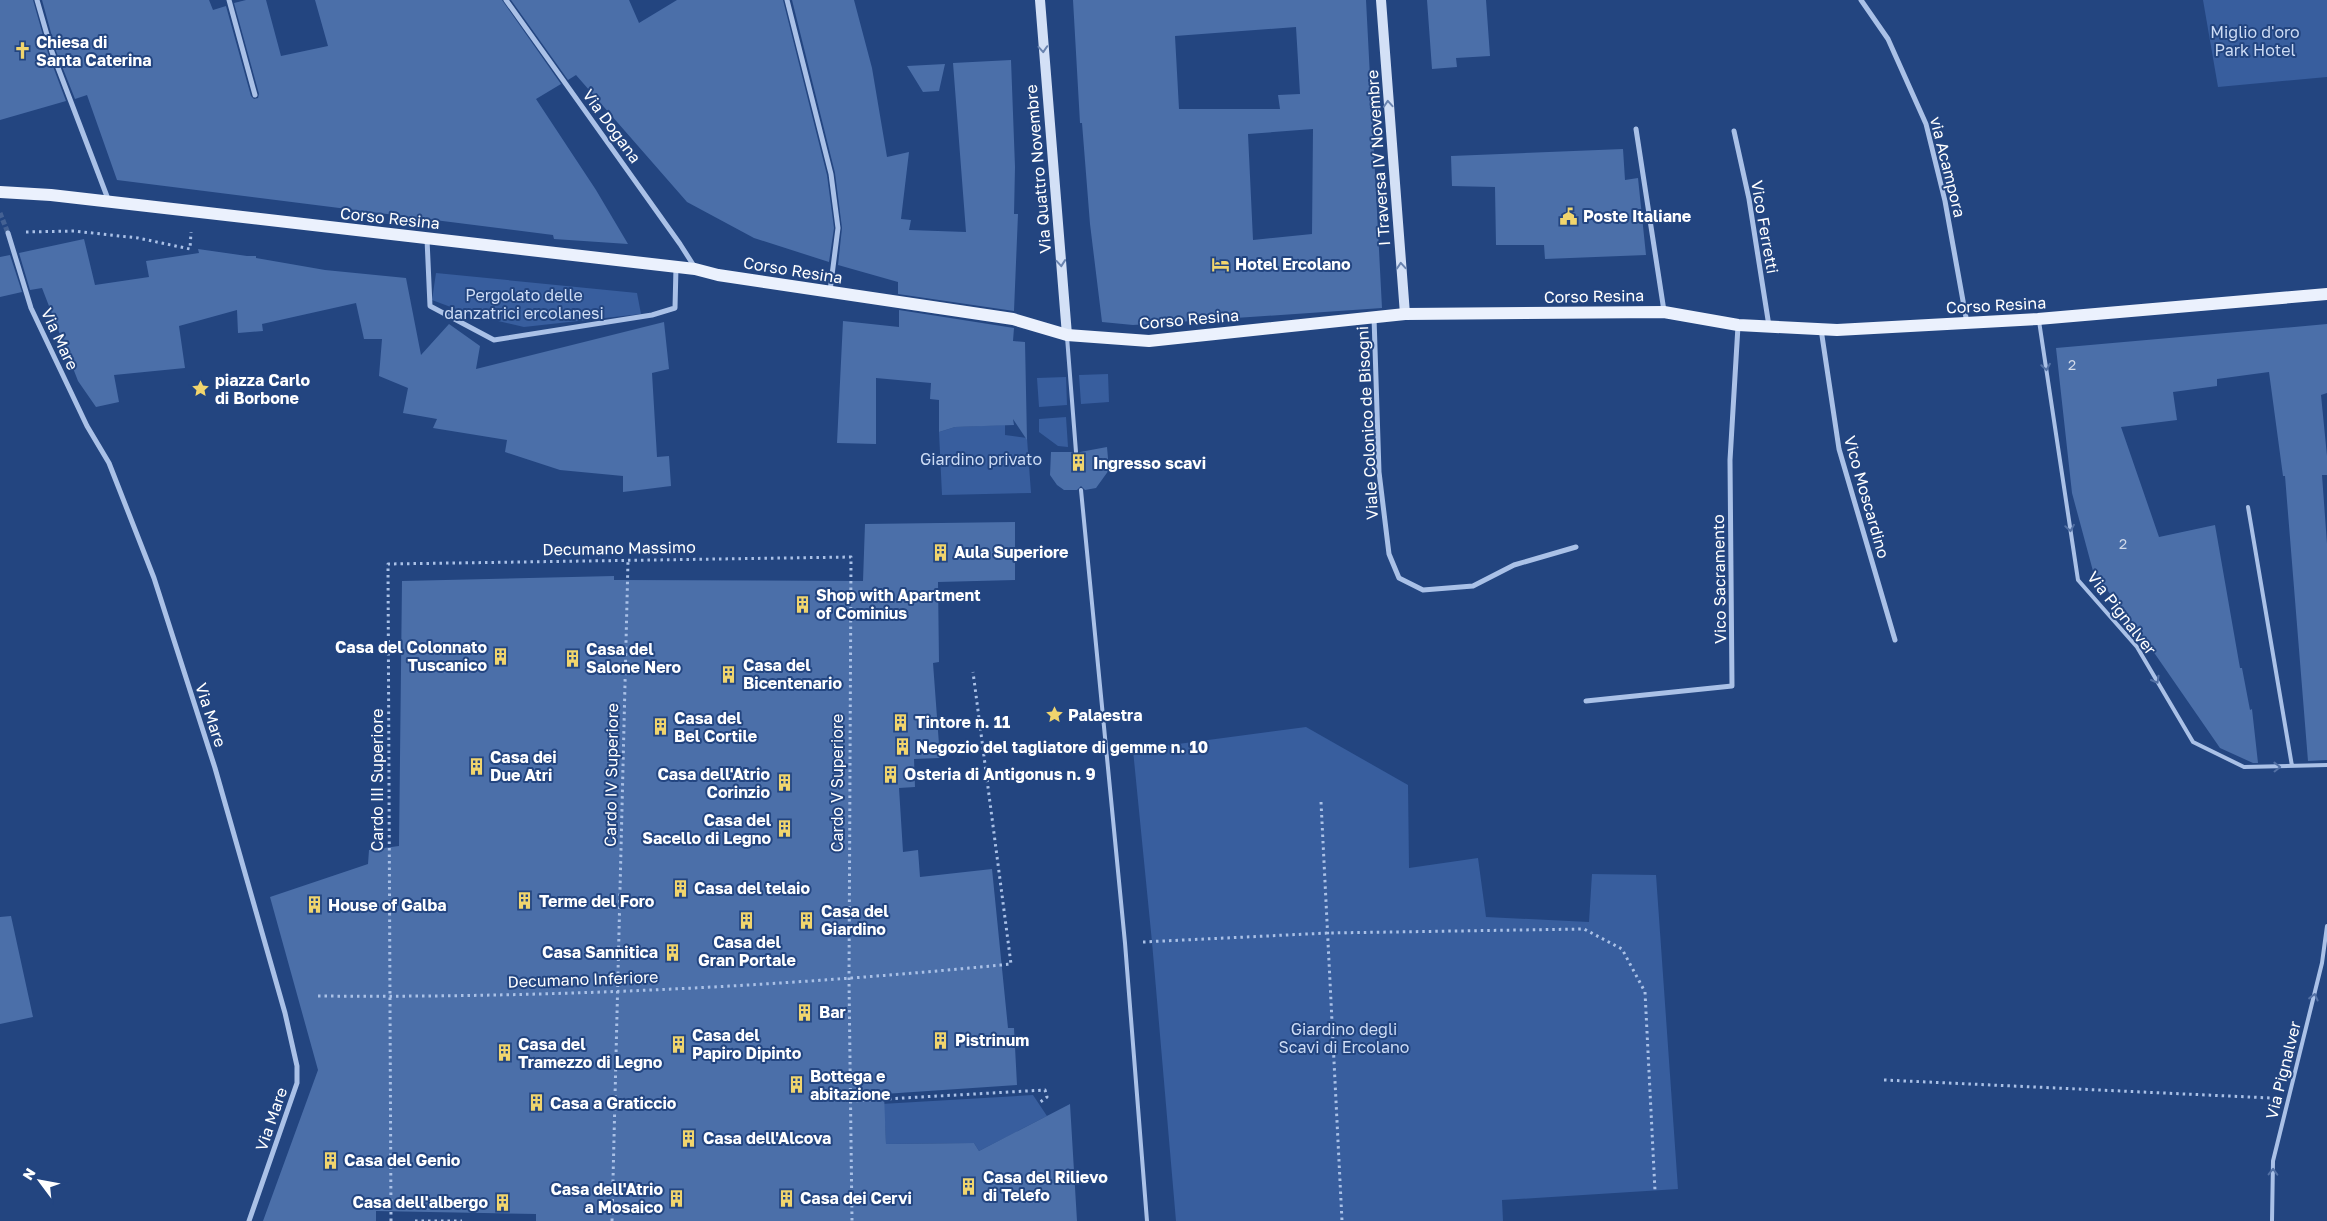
<svg xmlns="http://www.w3.org/2000/svg" width="2327" height="1221" viewBox="0 0 2327 1221" font-family="'Golos Text',sans-serif">
	<rect width="100%" height="100%" fill="#234580"/>
	<path fill="#385e9e" d="M2203,0H2327V77L2218,87Z
		M436,273L637,293L641,314L524,327L472,315L432,300Z
		M1108,374L1109,402L1081,404L1079,375Z
		M1066,377L1067,405L1039,407L1037,378Z
		M1066,417L1068,447L1058,446L1039,432V419Z
		M1005,425V435L1027,438L1031,493L942,495L939,432L955,427Z
		M1306,727L1408,785L1409,868L1478,858L1486,917L1589,922L1592,874L1656,875L1678,1189L1502,1200L1503,1221H1176L1152,942L1133,750Z
		M1033,1095L1047,1116L979,1151L974,1143L886,1144L885,1123H864V1105Z"/>
	<path fill="#4b6fa9" fill-rule="evenodd" d="M0,0H33L48,53L66,101L0,120Z
		M42,0H209L213,10L226,6L251,96L254,99L258,98L259,94L234,3L246,0H266L281,56L328,46L315,0H502L561,84L536,99L596,190L628,244L554,239L553,235L117,180L87,95L75,99L56,51Z
		M511,0H629L639,23L677,0H783L827,175L834,228L829,262L754,238L687,202L576,75L568,80Z
		M792,0H854L872,68L887,157L909,152L901,219L911,220L909,230L966,232L953,63L1011,60L1015,167L1014,214H1018L1014,311L898,294V282L838,265L842,228L835,173Z
		M1073,0H1366L1382,308L1133,325L1102,322L1090,224L1082,123H1080ZM1296,27L1300,94L1278,95L1280,109H1179L1175,36ZM1313,129L1312,234L1253,240L1248,134Z
		M1427,0H1486L1490,56L1456,58L1457,67L1432,69Z
		M945,64L939,91L923,92L907,66Z
		M1623,149L1625,180L1638,178L1646,255L1545,259L1544,245H1496L1495,187L1452,186L1451,156Z
		M84,239L95,285L149,277L146,261L199,253L198,249L247,256H256V258L325,270L406,278L421,355L449,324L480,346L476,369L664,322L669,369L652,373L657,457L669,456L671,486L623,492V476L560,470L505,452L507,440L433,428L437,419L403,413L408,388L379,376L382,339H364L356,303L262,324L263,331L238,333L237,310L179,326L185,368L114,375L119,402L96,407L78,381L42,288L30,290L19,253Z
		M10,255L22,292L0,297V257Z
		M899,310L1014,328L1013,341L1025,342L1027,440L1013,419L1014,425L955,427L939,432V400L930,399L931,383L876,378V444L837,443L843,321L899,327Z
		M2327,324V393L2321,395L2327,456V475H2322L2327,544V760L2308,761L2285,476H2283L2269,372L2217,379V386L2173,392L2177,420L2121,427L2159,537L2215,525L2240,668H2242L2250,710L2252,709L2258,763H2253L2220,748L2155,654L2093,571L2072,493L2056,348Z
		M1107,447L1109,470L1096,488L1085,490L1081,486L1077,490H1064L1057,485L1050,475L1051,452H1072L1076,456L1080,452Z
		M1015,522V580L938,582L939,662L933,663L940,758L914,759L915,787L899,788L903,852L918,850L920,877L992,869L1008,1028H1014L1017,1085L884,1094L886,1144L974,1143L979,1151L1070,1104L1077,1221H536V1214L376,1211V1221H263L318,1070L270,897L368,864L369,850L399,846L402,581L614,576V580L863,581L865,524Z
		M11,916L33,1017L0,1024V917Z"/>
	<g fill="none" stroke-linecap="round" stroke-linejoin="round">
		<path stroke="#446193" stroke-width="5" stroke-dasharray="5 2.5" stroke-linecap="butt" d="M0,213L8,233"/>
		<path stroke="#aac1e7" stroke-width="3" stroke-dasharray="2.5 4" stroke-linecap="butt" d="M26,232L74,231L138,238L190,249L191,232
			M1321,802L1342,1221
			M1143,942L1328,933L1584,929L1622,949L1645,992L1655,1191
			M318,996C549,998 781,987 1011,964L973,672
			M1884,1080L2271,1098
			M850,1101L1045,1090L1047,1097L1039,1103
			M391,1221L388,564L851,557L849,980L852,1221
			M415,1221H462
			M612,1221L628,560"/>
		<path stroke="#aac1e7" stroke-width="4" d="M2039,321L2078,580L2137,647L2193,742L2244,767L2327,765
			M1067,337L1076,452
			M1081,490L1125,943L1147,1221
			M2248,507L2292,766
			M2272,1221L2273,1161L2322,963L2327,926"/>
		<path stroke="#aac1e7" stroke-width="5" d="M37,0L52,52L108,199
			M229,0L255,95
			M506,0L680,244L694,266
			M787,0L831,174L838,228L830,291
			M1861,0L1888,39L1926,124L1945,201L1967,323
			M1636,129L1664,311
			M1734,131L1749,199L1769,326
			M8,233L31,308L87,426L109,463L154,578L215,768L285,1013L297,1066V1083L249,1221
			M427,239L430,306L494,340L652,315L675,308L676,267
			M1374,317L1379,472L1389,554L1399,578L1423,590L1473,586L1514,565L1576,547
			M1821,329L1839,449L1895,640
			M1586,701L1732,686L1730,460L1738,326"/>
		<path stroke="#d3e0f6" stroke-width="10" d="M1040,0L1067,335
			M1381,0L1405,314"/>
		<path stroke="#ebf1fd" stroke-width="12" d="M0,192L51,195L695,269L718,275L1013,319L1067,335L1149,341L1405,314L1664,312L1738,325L1837,330L2038,319L2327,294"/>
	</g>
	<defs><path id="oneway-chevron" d="M-2-3.5L2.5 0L-2 3.5" fill="none" stroke-width="1.6" stroke-linecap="round" stroke-linejoin="round" transform="scale(1.25)"/></defs>
	<g stroke="#6983af">
		<use href="#oneway-chevron" transform="translate(1043 49) rotate(86)"/>
		<use href="#oneway-chevron" transform="translate(1388 104) rotate(-94)"/>
		<use href="#oneway-chevron" transform="translate(1061 263) rotate(85)"/>
		<use href="#oneway-chevron" transform="translate(1401 266) rotate(-94)"/>
	</g>
	<g stroke="#5270a4">
		<use href="#oneway-chevron" transform="translate(2046 367) rotate(81)"/>
		<use href="#oneway-chevron" transform="translate(2070 528) rotate(81)"/>
		<use href="#oneway-chevron" transform="translate(2156 680) rotate(60)"/>
		<use href="#oneway-chevron" transform="translate(2277 767) rotate(-1)"/>
		<use href="#oneway-chevron" transform="translate(2314 997) rotate(-76)"/>
		<use href="#oneway-chevron" transform="translate(2273 1172) rotate(-89)"/>
	</g>
	<defs>
		<symbol id="church-bare" viewBox="-9 -9 18 18"><path d="M-1.2-6h2.4v3.5h3.3v2.4h-3.3V6h-2.4V-.1h-3.3v-2.4h3.3Z" fill="#f1d56d" stroke="#234580" stroke-width="2.5" paint-order="stroke"/></symbol>
		<symbol id="civic-bare" viewBox="-9 -9 18 18"><path d="M-.6-6.5H3V-4.5H.6V-3L4-1V1h2V6H-6V1h2V-1L-.6-3ZM-1.2 2.5V6h2.4V2.5Z" fill="#f1d56d" stroke="#234580" stroke-width="2.5" paint-order="stroke"/></symbol>
		<symbol id="hotel-bare" viewBox="-9 -9 18 18"><path d="M-6-4.5h1.5V1H6V5H4.5V3h-9V5H-6ZM-4 0a1.8 1.8 0 1 1 3.6 0ZM.5 0V-2.5h3Q6-2.5 6 0Z" fill="#f1d56d" stroke="#234580" stroke-width="2.5" paint-order="stroke"/></symbol>
		<symbol id="sight-bare" viewBox="-9 -9 18 18"><path d="M0-6L1.8-2.2L6-1.7L2.9 1.2L3.7 5.4L0 3.3L-3.7 5.4L-2.9 1.2L-6-1.7L-1.8-2.2Z" fill="#f1d56d" stroke="#234580" stroke-width="2.5" paint-order="stroke"/></symbol>
		<symbol id="building-bare" viewBox="-9 -9 18 18"><path d="M-4-6H4V6H1V3H-1V6H-4ZM-2.5-4.3h1.7v1.8h-1.7ZM.8-4.3h1.7v1.8H.8ZM-2.5-1h1.7V.8h-1.7ZM.8-1h1.7V.8H.8Z" fill="#f1d56d" stroke="#234580" stroke-width="2.5" paint-order="stroke"/></symbol>
	</defs>
	<g fill-rule="evenodd">
		<use href="#church-bare" x="10" y="38" width="25" height="25"/>
		<use href="#civic-bare" x="1556" y="204" width="25" height="25"/>
		<use href="#hotel-bare" x="1208" y="252" width="25" height="25"/>
		<use href="#sight-bare" x="188" y="376" width="25" height="25"/>
		<use href="#building-bare" x="1066" y="450" width="25" height="25"/>
		<use href="#building-bare" x="928" y="540" width="25" height="25"/>
		<use href="#building-bare" x="790" y="592" width="25" height="25"/>
		<use href="#building-bare" x="488" y="644" width="25" height="25"/>
		<use href="#building-bare" x="560" y="646" width="25" height="25"/>
		<use href="#building-bare" x="716" y="662" width="25" height="25"/>
		<use href="#sight-bare" x="1042" y="702" width="25" height="25"/>
		<use href="#building-bare" x="888" y="710" width="25" height="25"/>
		<use href="#building-bare" x="648" y="714" width="25" height="25"/>
		<use href="#building-bare" x="890" y="734" width="25" height="25"/>
		<use href="#building-bare" x="464" y="754" width="25" height="25"/>
		<use href="#building-bare" x="878" y="762" width="25" height="25"/>
		<use href="#building-bare" x="772" y="770" width="25" height="25"/>
		<use href="#building-bare" x="772" y="816" width="25" height="25"/>
		<use href="#building-bare" x="668" y="876" width="25" height="25"/>
		<use href="#building-bare" x="512" y="888" width="25" height="25"/>
		<use href="#building-bare" x="302" y="892" width="25" height="25"/>
		<use href="#building-bare" x="794" y="908" width="25" height="25"/>
		<use href="#building-bare" x="734" y="908" width="25" height="25"/>
		<use href="#building-bare" x="660" y="940" width="25" height="25"/>
		<use href="#building-bare" x="792" y="1000" width="25" height="25"/>
		<use href="#building-bare" x="928" y="1028" width="25" height="25"/>
		<use href="#building-bare" x="666" y="1032" width="25" height="25"/>
		<use href="#building-bare" x="492" y="1040" width="25" height="25"/>
		<use href="#building-bare" x="784" y="1072" width="25" height="25"/>
		<use href="#building-bare" x="524" y="1090" width="25" height="25"/>
		<use href="#building-bare" x="676" y="1126" width="25" height="25"/>
		<use href="#building-bare" x="318" y="1148" width="25" height="25"/>
		<use href="#building-bare" x="956" y="1174" width="25" height="25"/>
		<use href="#building-bare" x="664" y="1186" width="25" height="25"/>
		<use href="#building-bare" x="774" y="1186" width="25" height="25"/>
		<use href="#building-bare" x="490" y="1190" width="25" height="25"/>
	</g>
	<g text-anchor="middle" dominant-baseline="central" stroke-width="4" stroke-linejoin="round" paint-order="stroke">
		<g font-size="14" fill="#d2dbea">
			<text x="2072" y="364">2</text>
			<text x="2123" y="543">2</text>
		</g>
		<g font-size="16" fill="#cddcf5" stroke="#234580">
			<text x="2255" y="32">Miglio d'oro<tspan x="2255" dy="18">Park Hotel</tspan></text>
			<text x="524" y="295">Pergolato delle<tspan x="524" dy="18">danzatrici ercolanesi</tspan></text>
			<text x="981" y="459">Giardino privato</text>
			<text x="1344" y="1029">Giardino degli<tspan x="1344" dy="18">Scavi di Ercolano</tspan></text>
		</g>
		<g font-size="16" font-weight="bold" fill="#fff" stroke="#234580" text-anchor="start">
			<text x="36" y="42">Chiesa di<tspan x="36" dy="18">Santa Caterina</tspan></text>
			<text x="1583" y="216">Poste Italiane</text>
			<text x="1235" y="264">Hotel Ercolano</text>
			<text x="215" y="380">piazza Carlo<tspan x="215" dy="18">di Borbone</tspan></text>
			<text x="1093" y="463">Ingresso scavi</text>
			<text x="954" y="552">Aula Superiore</text>
			<text x="816" y="595">Shop with Apartment<tspan x="816" dy="18">of Cominius</tspan></text>
			<text x="487" y="647" text-anchor="end">Casa del Colonnato<tspan x="487" dy="18">Tuscanico</tspan></text>
			<text x="586" y="649">Casa del<tspan x="586" dy="18">Salone Nero</tspan></text>
			<text x="743" y="665">Casa del<tspan x="743" dy="18">Bicentenario</tspan></text>
			<text x="1068" y="715">Palaestra</text>
			<text x="674" y="718">Casa del<tspan x="674" dy="18">Bel Cortile</tspan></text>
			<text x="915" y="722">Tintore n. 11</text>
			<text x="916" y="747">Negozio del tagliatore di gemme n. 10</text>
			<text x="490" y="757">Casa dei<tspan x="490" dy="18">Due Atri</tspan></text>
			<text x="770" y="774" text-anchor="end">Casa dell'Atrio<tspan x="770" dy="18">Corinzio</tspan></text>
			<text x="904" y="774">Osteria di Antigonus n. 9</text>
			<text x="771" y="820" text-anchor="end">Casa del<tspan x="771" dy="18">Sacello di Legno</tspan></text>
			<text x="694" y="888">Casa del telaio</text>
			<text x="539" y="901">Terme del Foro</text>
			<text x="328" y="905">House of Galba</text>
			<text x="821" y="911">Casa del<tspan x="821" dy="18">Giardino</tspan></text>
			<text x="747" y="942" text-anchor="middle">Casa del<tspan x="747" dy="18">Gran Portale</tspan></text>
			<text x="658" y="952" text-anchor="end">Casa Sannitica</text>
			<text x="819" y="1012">Bar</text>
			<text x="692" y="1035">Casa del<tspan x="692" dy="18">Papiro Dipinto</tspan></text>
			<text x="955" y="1040">Pistrinum</text>
			<text x="518" y="1044">Casa del<tspan x="518" dy="18">Tramezzo di Legno</tspan></text>
			<text x="810" y="1076">Bottega e<tspan x="810" dy="18">abitazione</tspan></text>
			<text x="550" y="1103">Casa a Graticcio</text>
			<text x="703" y="1138">Casa dell'Alcova</text>
			<text x="344" y="1160">Casa del Genio</text>
			<text x="983" y="1177">Casa del Rilievo<tspan x="983" dy="18">di Telefo</tspan></text>
			<text x="663" y="1189" text-anchor="end">Casa dell'Atrio<tspan x="663" dy="18">a Mosaico</tspan></text>
			<text x="800" y="1198">Casa dei Cervi</text>
			<text x="488" y="1202" text-anchor="end">Casa dell'albergo</text>
		</g>
		<g font-size="16" fill="#fff" stroke="#234580">
			<text transform="translate(612 126) rotate(54)">Via Dogana</text>
			<text transform="translate(1378 158) rotate(-94)">I Traversa IV Novembre</text>
			<text transform="translate(1948 167) rotate(76)">via Acampora</text>
			<text transform="translate(1038 169) rotate(-95)">Via Quattro Novembre</text>
			<text transform="translate(390 218) rotate(6)">Corso Resina</text>
			<text transform="translate(1765 227) rotate(80)">Vico Ferretti</text>
			<text transform="translate(793 270) rotate(9)">Corso Resina</text>
			<text transform="translate(1594 296) rotate(-1)">Corso Resina</text>
			<text transform="translate(1996 305) rotate(-3)">Corso Resina</text>
			<text transform="translate(1189 319) rotate(-5)">Corso Resina</text>
			<text transform="translate(60 339) rotate(65)">Via Mare</text>
			<text transform="translate(1367 423) rotate(-93)">Viale Colonico de Bisogni</text>
			<text transform="translate(1867 497) rotate(74)">Vico Moscardino</text>
			<text transform="translate(619 548) rotate(-1)">Decumano Massimo</text>
			<text transform="translate(1719 579) rotate(-91)">Vico Sacramento</text>
			<text transform="translate(2122 613) rotate(52)">Via Pignalver</text>
			<text transform="translate(211 715) rotate(72)">Via Mare</text>
			<text transform="translate(611 775) rotate(-89)">Cardo IV Superiore</text>
			<text transform="translate(377 780) rotate(-90)">Cardo III Superiore</text>
			<text transform="translate(837 783) rotate(-90)">Cardo V Superiore</text>
			<text transform="translate(583 979) rotate(-2)">Decumano Inferiore</text>
			<text transform="translate(2283 1070) rotate(-76)">Via Pignalver</text>
			<text transform="translate(271 1119) rotate(-71)">Via Mare</text>
		</g>
	</g>
	<g transform="translate(40 1181) rotate(302)" stroke="#234580" stroke-width="4" paint-order="stroke">
	<path d="M0-4L9 19L0 12L-9 19Z" fill="#ffffff"/>
	<text y="-8" font-size="14" font-weight="bold" text-anchor="middle" fill="#ffffff">N</text>
	</g>
</svg>
